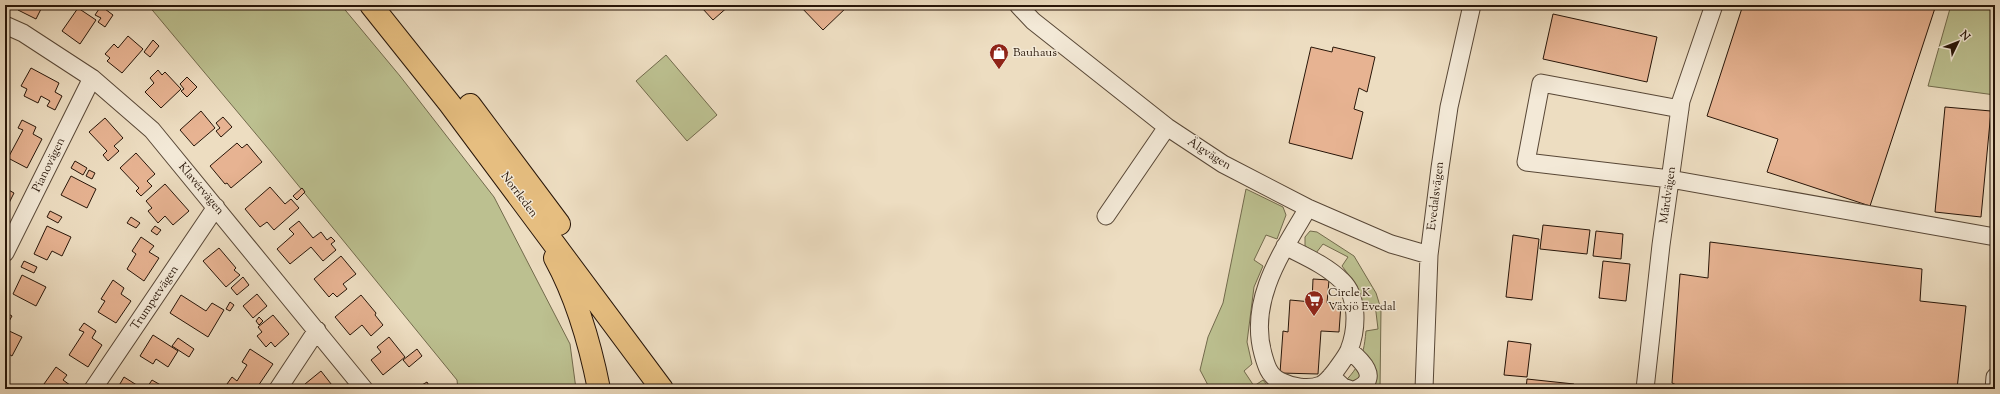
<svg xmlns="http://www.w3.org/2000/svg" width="2000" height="394" viewBox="0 0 2000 394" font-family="'Sorts Mill Goudy',serif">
	<rect width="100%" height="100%" fill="#edddc1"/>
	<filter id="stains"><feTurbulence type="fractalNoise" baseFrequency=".005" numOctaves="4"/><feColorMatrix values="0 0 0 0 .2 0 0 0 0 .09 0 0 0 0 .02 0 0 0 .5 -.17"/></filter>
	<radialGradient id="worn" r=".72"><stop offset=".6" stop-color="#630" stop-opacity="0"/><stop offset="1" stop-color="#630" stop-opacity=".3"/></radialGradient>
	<path fill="#bcc090" stroke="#726a4c" d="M148,5H341L400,76L494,197L570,344L576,389H458L457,380L271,152Z
		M1951,5H1995V95L1928,86Z
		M666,55L717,115L687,141L636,81Z
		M1246,189L1283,207L1286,215L1277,239L1266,235L1254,260L1263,266L1254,287L1247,342L1252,364L1244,371L1254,386L1263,380L1267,385L1265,389H1210L1200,370L1208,337L1223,303Z
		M1310,231L1317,232L1354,256L1376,293L1381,309L1380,389H1338C1359,367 1363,361 1366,331L1378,329L1375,304L1362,303L1357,286L1342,266L1348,257L1323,244L1316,253L1305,246V237Z"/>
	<path fill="#e7b392" stroke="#271508" d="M21,5H43L36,19L18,10Z
		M705,5H730L713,20L702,8Z
		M799,5H849L823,30Z
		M1743,5H1936L1870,206L1767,172L1778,139L1707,116Z
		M101,6L113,15L105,27L98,22L101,18L95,15Z
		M78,8L96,20L80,44L62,31Z
		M1553,14L1657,37L1647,82L1543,59Z
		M128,36L143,49L122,73L107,61L110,58L105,54L114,44L118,48Z
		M153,40L159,46L150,57L144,52Z
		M1311,47L1332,52L1333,47L1375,57L1367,92L1359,88L1354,109L1363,112L1352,159L1289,143Z
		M31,68L59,83L55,92L62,96L55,110L47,106L50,101L41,96L38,103L24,96L27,89L21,86Z
		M158,70L162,75L165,72L181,89L161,108L145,92L154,83L150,78Z
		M187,77L197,87L187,97L181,91L184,89L180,84Z
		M1945,107L1991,111L1981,217L1935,212Z
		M201,111L215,128L194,146L180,130Z
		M223,117L232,127L221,137L216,131L220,128L216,123Z
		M105,118L123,138L114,146L119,151L108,161L103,155L107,151L89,132Z
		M22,120L36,127L33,134L42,139L27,168L8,158L23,130L18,128Z
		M237,143L242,148L247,144L262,162L231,188L227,183L225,184L210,166Z
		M136,153L155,174L147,181L152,186L141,196L136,191L139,188L120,168Z
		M75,161L87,168L83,175L71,168Z
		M89,170L95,173L92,179L86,176Z
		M71,176L96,189L87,208L61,195Z
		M5,179L9,181L5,188L14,193L5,211Z
		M165,184L189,211L173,225L165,216L158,223L148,211L152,208L146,201Z
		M270,187L285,204L291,199L299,208L274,230L267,222L260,227L245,209Z
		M302,188L305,192L297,200L293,196Z
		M50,211L62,217L58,223L47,217Z
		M131,217L140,223L136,228L127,223Z
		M299,221L313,238L321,232L327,240L331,237L335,241L331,244L336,250L323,261L311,247L290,264L277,249L294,234L289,229Z
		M1543,225L1590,230L1587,254L1540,249Z
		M47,226L71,237L62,256L52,251L47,260L34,254Z
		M155,226L161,230L157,235L151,231Z
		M1596,231L1623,234L1621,259L1593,256Z
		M1513,235L1539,239L1532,300L1506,297Z
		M141,237L154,246L149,252L159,258L144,281L127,269L136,254L132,251Z
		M1710,242L1922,269L1920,301L1966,306L1957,389H1685L1672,383L1680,274L1708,278Z
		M219,248L236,268L234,270L240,275L226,287L203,261Z
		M341,256L356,274L343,284L347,289L337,297L333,293L329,297L314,279Z
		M24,261L37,267L34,273L21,267Z
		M1603,261L1630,264L1626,301L1599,298Z
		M22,275L46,287L36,306L13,294Z
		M243,277L249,285L237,295L231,288Z
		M1313,279L1329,280L1327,303L1341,304L1339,332L1321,331L1318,374L1280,373L1283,331L1288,332L1290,300L1312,302Z
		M113,280L124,288L121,294L131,301L116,323L98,312L105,301L101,299Z
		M257,294L267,306L253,318L243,306Z
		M181,295L206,311L212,303L224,310L208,337L170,313Z
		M361,295L376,313L375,315L383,325L371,336L362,325L350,335L335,317Z
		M230,302L234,305L230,311L226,309Z
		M5,312L12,316L8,323L5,321Z
		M273,315L289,334L275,347L271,342L266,347L257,336L262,332L258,327Z
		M259,317L263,321L259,325L256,321Z
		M84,323L96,331L92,338L102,345L88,367L69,355L84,332L79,330Z
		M5,329L22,337L12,356L5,352Z
		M153,335L178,351L168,367L156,359L153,364L140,356Z
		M389,337L405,357L383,375L371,360L381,352L377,347Z
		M178,338L194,349L189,357L172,346Z
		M1508,341L1531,344L1527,377L1504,375Z
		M250,349L273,364L256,389H234L227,384L232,377L237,381L247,365L242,362Z
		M417,349L422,356L409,367L403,360Z
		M56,367L67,375L63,380L74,388L73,389H47L48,386L44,384Z
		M321,371L335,389H310L305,384Z
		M124,377L143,389H117Z
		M1527,379L1574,384L1573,389H1526Z
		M152,380L164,387L162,389H146Z
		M427,382L431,389H415Z"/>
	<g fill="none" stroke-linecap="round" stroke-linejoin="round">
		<defs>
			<path id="minor" d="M1018,5L1033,21L1167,127L1223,164L1308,208L1391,244L1429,255
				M5,25L23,33L92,78L152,130L364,389
				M1680,109L1541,83L1526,162L1670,179L1995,237
				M1106,216L1167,127
				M1285,246C1304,256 1326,265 1342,281C1359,297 1357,330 1349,350C1346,357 1340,364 1336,370C1332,375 1327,382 1321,385C1308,390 1292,387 1280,381C1269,376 1266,365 1263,354C1248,300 1282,252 1308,208
				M5,253L92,78
				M1349,350C1361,360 1381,378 1357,389
				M1331,376L1343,387L1349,389
				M93,389L216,207
				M278,389L317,330
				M1424,389L1429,255L1440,168L1449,107L1472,5
				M1645,389L1661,245L1681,101L1714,5
				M1994,389L1995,377"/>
			<path id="highway" d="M371,5L450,104L662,389
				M470,105L559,224
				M555,258C577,298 590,344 599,389"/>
		</defs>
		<use href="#minor" stroke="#584736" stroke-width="19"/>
		<use href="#highway" stroke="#271508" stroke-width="24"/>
		<use href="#minor" stroke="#f3e9d7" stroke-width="17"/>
		<use href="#highway" stroke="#e6be80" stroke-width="22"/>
	</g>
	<defs>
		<symbol id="shop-pin" viewBox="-11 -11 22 30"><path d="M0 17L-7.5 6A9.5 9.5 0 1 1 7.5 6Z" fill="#8f2418" stroke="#f3e9d7"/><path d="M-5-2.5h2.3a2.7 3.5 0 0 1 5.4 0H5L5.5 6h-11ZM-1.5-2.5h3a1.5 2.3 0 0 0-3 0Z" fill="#fff"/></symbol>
		<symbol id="supermarket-pin" viewBox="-11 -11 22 30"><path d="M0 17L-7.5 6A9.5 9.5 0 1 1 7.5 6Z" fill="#8f2418" stroke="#f3e9d7"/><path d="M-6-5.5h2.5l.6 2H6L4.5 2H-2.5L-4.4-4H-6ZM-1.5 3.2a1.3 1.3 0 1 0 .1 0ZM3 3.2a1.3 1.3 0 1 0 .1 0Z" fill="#fff"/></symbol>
	</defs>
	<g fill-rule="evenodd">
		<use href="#shop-pin" x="988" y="42" width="22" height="30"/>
		<use href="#supermarket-pin" x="1303" y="289" width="22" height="30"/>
	</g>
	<g text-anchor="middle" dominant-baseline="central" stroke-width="3" stroke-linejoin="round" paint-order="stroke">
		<g font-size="12" fill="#271508" stroke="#f3e9d7" text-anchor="start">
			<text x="1013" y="53">Bauhaus</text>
			<text x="1328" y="293">Circle K<tspan x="1328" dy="14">Växjö Evedal</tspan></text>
		</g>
		<g font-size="12" fill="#271508" stroke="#f3e9d7">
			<text transform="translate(1209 154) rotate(32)">Älgvägen</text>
			<text transform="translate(49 165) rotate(-64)">Pianovägen</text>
			<text transform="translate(201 189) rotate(50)">Klavérvägen</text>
			<text transform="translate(519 195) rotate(53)">Norrleden</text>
			<text transform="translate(1668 195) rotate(-82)">Mårdvägen</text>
			<text transform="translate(1436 196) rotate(-83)">Evedalsvägen</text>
			<text transform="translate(155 298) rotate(-56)">Trumpetvägen</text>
		</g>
	</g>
	<rect width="2000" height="394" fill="none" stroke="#edddc1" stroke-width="20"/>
	<rect x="6" y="6" width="1988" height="382" fill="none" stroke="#271508" stroke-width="2"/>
	<rect x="10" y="10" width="1980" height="374" fill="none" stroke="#271508"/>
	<g transform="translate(1958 42) rotate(47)" stroke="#f3e9d7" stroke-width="3" paint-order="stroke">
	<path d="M0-3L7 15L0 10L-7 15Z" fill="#271508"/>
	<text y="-6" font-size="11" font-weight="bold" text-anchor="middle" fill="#271508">N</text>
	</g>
	<rect width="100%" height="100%" filter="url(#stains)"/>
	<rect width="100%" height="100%" fill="url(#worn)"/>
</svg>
